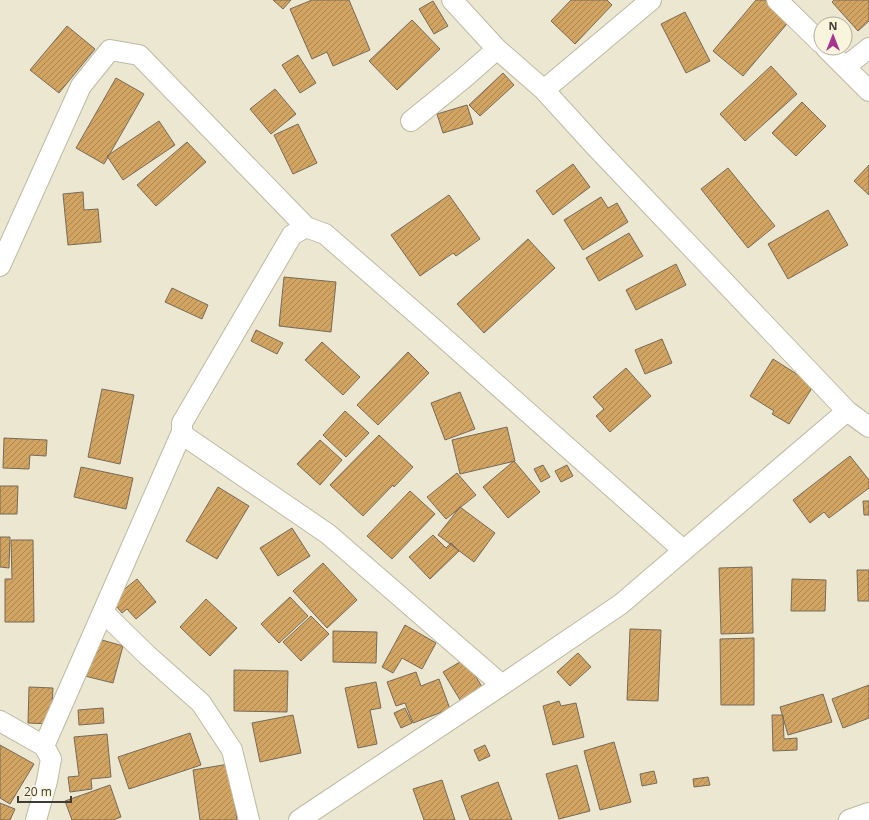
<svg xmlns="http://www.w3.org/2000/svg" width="869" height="820" viewBox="0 0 869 820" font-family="'Open Sans',sans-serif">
	<defs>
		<pattern id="building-hatch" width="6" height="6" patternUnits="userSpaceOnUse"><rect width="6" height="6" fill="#d2a461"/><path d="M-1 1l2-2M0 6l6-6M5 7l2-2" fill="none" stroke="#ac8751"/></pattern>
	</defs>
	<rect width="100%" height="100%" fill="#ebe7d0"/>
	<path fill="url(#building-hatch)" stroke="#786a58" d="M273,0H291L283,9Z
		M312,0H349L370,50L333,66L327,52L312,59L290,9Z
		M571,0H607L612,5L575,44L551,21Z
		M756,0H768L791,19L743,76L713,51Z
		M834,0H869V21L858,31L832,2Z
		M433,1L448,26L434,34L419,9Z
		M685,12L710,61L686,73L661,24Z
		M412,20L440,49L397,90L369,61Z
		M67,26L95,49L59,93L30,70Z
		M298,55L316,83L300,93L282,65Z
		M771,66L797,94L745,141L720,114Z
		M503,73L514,85L480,116L469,105Z
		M116,78L144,94L104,164L76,148Z
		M275,89L296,114L271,134L250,109Z
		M802,102L826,126L796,156L772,133Z
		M467,105L473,124L443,133L437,114Z
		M159,121L175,145L123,180L107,156Z
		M298,124L317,163L293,174L274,135Z
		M187,142L206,162L156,206L137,185Z
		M573,164L590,187L553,215L536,191Z
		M869,165V195L854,181Z
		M728,168L775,226L748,248L701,189Z
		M83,192L84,210L98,209L101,242L68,245L63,194Z
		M449,195L480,239L456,256L453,253L420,276L391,235Z
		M601,197L608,208L617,203L628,222L583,250L564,220Z
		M828,210L848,245L788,279L768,244Z
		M629,233L643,256L599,281L586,258Z
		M528,239L555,268L484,333L457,304Z
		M676,264L686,285L636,310L626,290Z
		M284,277L336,282L331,332L279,326Z
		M172,288L208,305L202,319L165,302Z
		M256,330L283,343L277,354L251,341Z
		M662,339L672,363L645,374L635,350Z
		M322,342L360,377L343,395L305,360Z
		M408,352L429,373L378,425L357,405Z
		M773,359L814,385L789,424L772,414L774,411L750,396Z
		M626,368L651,396L610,432L596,416L604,409L593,397Z
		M102,389L134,395L120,464L88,457Z
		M460,392L475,429L445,440L431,403Z
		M345,411L369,433L346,457L323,435Z
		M507,427L515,461L460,474L452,440Z
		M379,435L413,467L394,487L393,485L363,516L330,485Z
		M4,438L47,440L46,456L30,455L29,469L3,468Z
		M320,440L342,460L320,485L297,464Z
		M850,456L869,480V488L829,518L824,512L810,523L793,500Z
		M514,461L540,492L508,518L483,487Z
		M543,465L550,477L541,482L534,469Z
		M567,465L573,476L561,482L555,471Z
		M81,467L133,478L126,509L74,497Z
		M457,473L476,495L446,519L427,497Z
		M0,486H18L17,514H0Z
		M218,487L249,506L217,559L186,541Z
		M410,491L435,514L392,559L367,536Z
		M863,501H869V515H864Z
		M460,507L495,533L474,562L438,535Z
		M292,528L310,556L278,576L260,548Z
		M433,535L446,548L451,543L459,551L430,579L409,557Z
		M0,537H10L9,568L0,567Z
		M11,540H33L34,622H5V579H12Z
		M323,563L357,600L327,628L293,591Z
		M752,567L753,633L721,634L719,568Z
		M857,570H869V601H858Z
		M137,579L156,602L136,619L127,609L122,613L111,600Z
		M792,579L826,580L825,611H791Z
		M290,597L308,616L279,643L261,624Z
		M206,599L237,628L210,656L180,627Z
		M311,616L329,634L301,661L283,642Z
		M405,625L436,643L422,669L402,658L393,673L382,667Z
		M630,629L661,630L658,701L627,700Z
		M333,631L377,632L376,663L333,662Z
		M95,638L123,646L113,683L85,676Z
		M754,638V705H721L720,639Z
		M578,653L591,667L570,686L557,672Z
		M465,659L484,690L462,703L443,672Z
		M234,670L288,671L287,712L234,711Z
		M416,672L421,686L439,679L450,709L413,723L405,703L396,706L387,682Z
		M376,682L381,708L370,710L377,744L358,748L345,688Z
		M869,685V718L843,728L832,699Z
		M29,687L53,688L51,724L28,723Z
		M823,694L832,722L788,735L780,707Z
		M559,701L561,706L576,703L584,737L553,745L543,706Z
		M103,708L104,723L79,725L78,710Z
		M405,708L412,723L401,728L394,713Z
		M293,715L301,753L260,762L252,723Z
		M772,715H783L784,739L797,738V750L773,751Z
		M190,733L201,765L129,789L118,757Z
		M107,734L111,777L91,779L92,789L70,792L68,777L79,776L74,737Z
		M614,742L631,802L600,810L584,751Z
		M0,745L34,764L10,804L0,798Z
		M485,745L490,756L479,761L474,750Z
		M229,764L237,820H200L193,770Z
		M577,765L590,811L559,819L546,774Z
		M654,771L657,783L642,786L640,774Z
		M708,777L710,785L694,787L693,779Z
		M442,780L455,820H424L413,789Z
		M498,782L512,820H470L461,796Z
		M110,785L121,817L113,820H72L65,801Z
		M0,803L15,809L10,820H0Z"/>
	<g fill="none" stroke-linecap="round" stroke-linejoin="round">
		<defs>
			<path id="minor" d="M452,0L497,49L544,90L595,146L847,411L869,427
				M777,0L821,43
				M826,48L869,91
				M845,67L869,48
				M544,90L651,0
				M411,121L464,78L497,49
				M0,266L81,86L110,50L139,55L306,227L325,234L434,329L683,550
				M182,432L186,437L328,534L502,685
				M103,612L147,655L201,703L232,750L249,820
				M0,721L44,746L51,759L47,781L36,820
				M44,746L182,432V423L292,235L306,227
				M299,820L502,685L621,604L847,411
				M849,820L869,813"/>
		</defs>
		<use href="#minor" stroke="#bdb9a2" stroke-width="22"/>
		<use href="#minor" stroke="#fff" stroke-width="20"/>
	</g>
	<g transform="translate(833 36)"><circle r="19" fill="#f9f5dd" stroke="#aeab99"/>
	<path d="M0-3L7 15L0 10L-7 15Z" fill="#a63490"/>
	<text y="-6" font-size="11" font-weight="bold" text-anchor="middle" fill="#3e3c33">N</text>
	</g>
	<path d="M18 796v6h53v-6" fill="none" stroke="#3e3c33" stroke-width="2"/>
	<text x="24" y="796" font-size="12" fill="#3e3c33" stroke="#f9f5dd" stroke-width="3" paint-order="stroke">20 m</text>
</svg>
